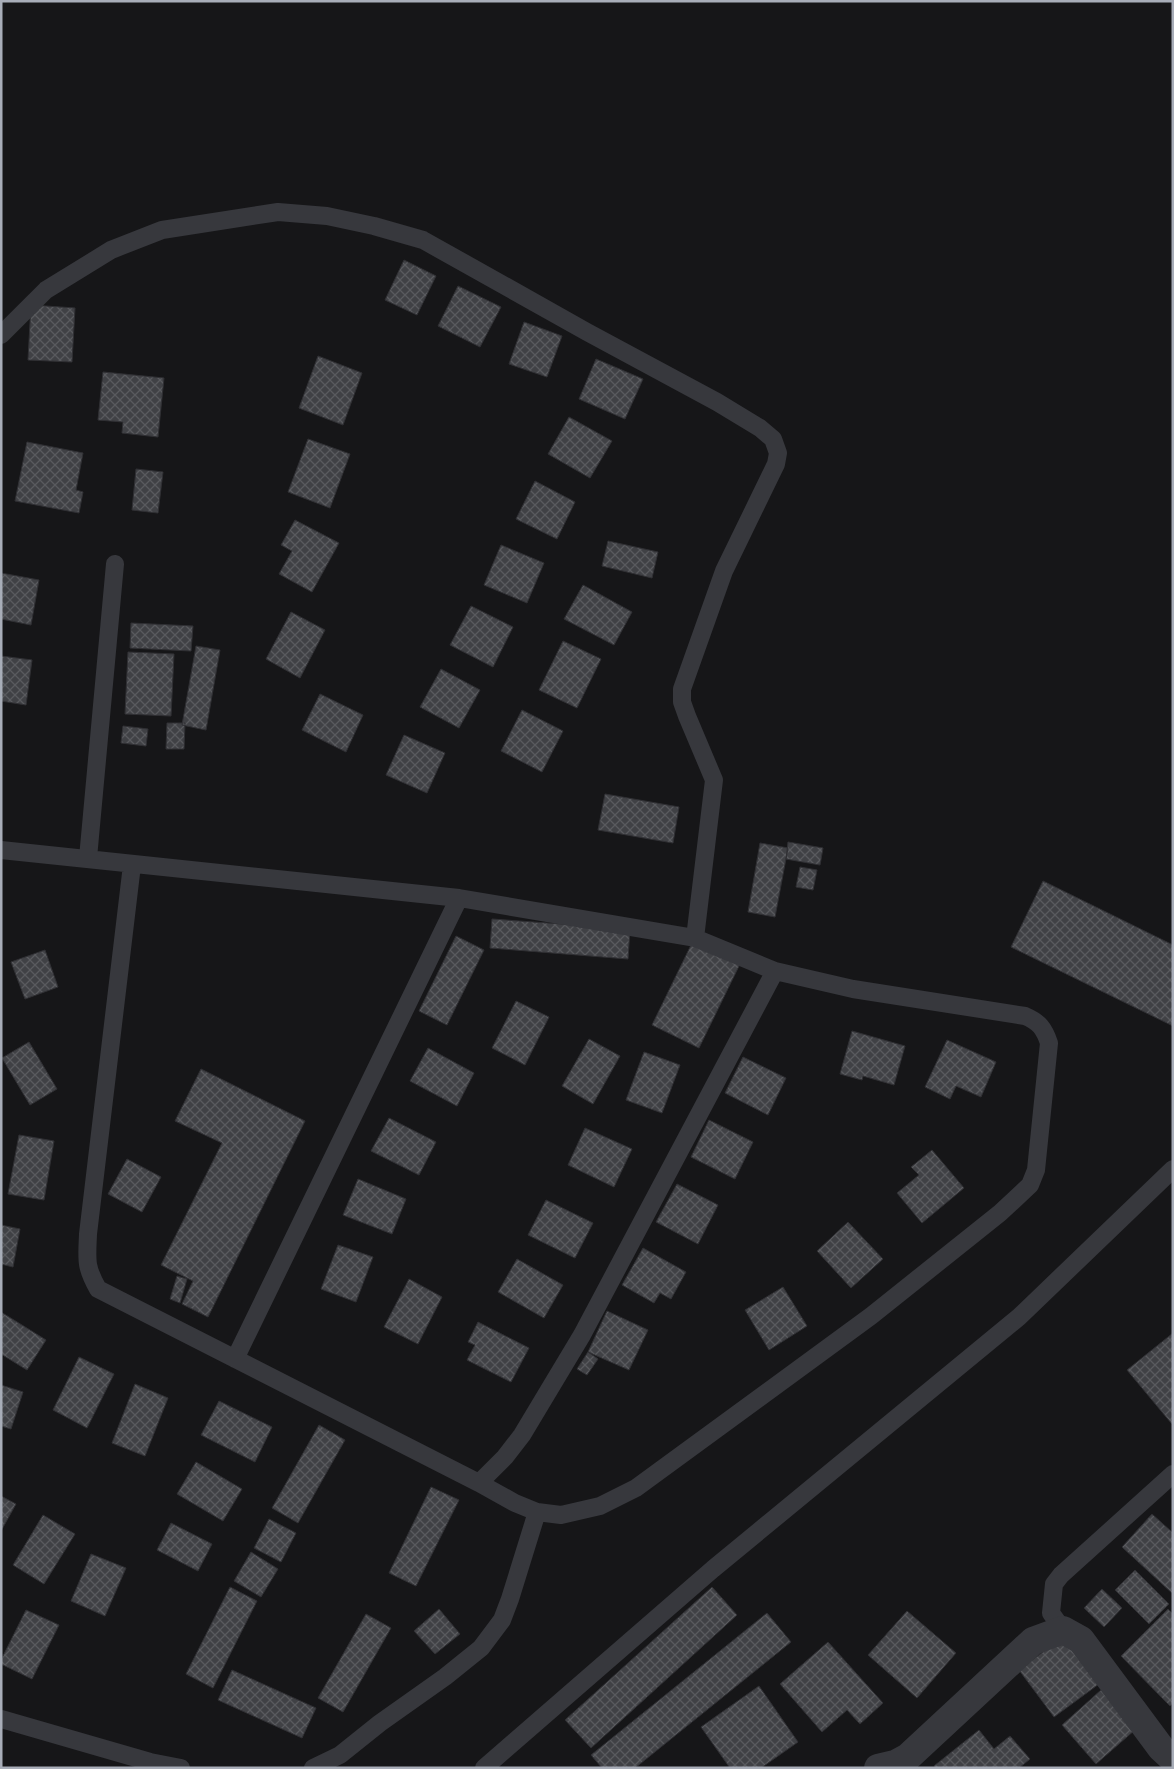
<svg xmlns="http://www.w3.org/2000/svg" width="1174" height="1769" viewBox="0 0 1174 1769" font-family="Roboto,sans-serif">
	<defs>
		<pattern id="building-cross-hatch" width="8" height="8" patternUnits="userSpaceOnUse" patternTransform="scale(1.25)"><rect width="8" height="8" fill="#404145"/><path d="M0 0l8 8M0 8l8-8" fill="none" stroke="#595a5e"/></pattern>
	</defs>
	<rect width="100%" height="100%" fill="#161618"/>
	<path fill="url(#building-cross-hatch)" stroke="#303034" d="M404,260L436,276L417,315L385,300Z
		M458,286L501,307L480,347L438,326Z
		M31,305L75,308L72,362L28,360Z
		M524,322L562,336L547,377L509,364Z
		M318,356L362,373L343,425L299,408Z
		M596,359L643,379L625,419L579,399Z
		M103,372L164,378L158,437L122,433L123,422L98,420Z
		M569,417L612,441L590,478L548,454Z
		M308,439L350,454L330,508L288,492Z
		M27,442L83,453L76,490L83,492L79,513L15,501Z
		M136,469L163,472L158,513L132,510Z
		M535,481L575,502L557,539L516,519Z
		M295,520L339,543L312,592L279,574L292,551L281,545Z
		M608,541L658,552L652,578L602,566Z
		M501,545L544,563L527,603L484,585Z
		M1,573L39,580L31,625L1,619Z
		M583,585L632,612L614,645L564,619Z
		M471,606L513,627L493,667L450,645Z
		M291,612L325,630L300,678L266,659Z
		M131,623L193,626L191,651L130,648Z
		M563,641L601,659L577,708L539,690Z
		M196,646L220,650L206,730L182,725Z
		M128,652L174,654L171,716L125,714Z
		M1,656L32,660L26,705L1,701Z
		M441,669L480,690L459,728L420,707Z
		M320,694L363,715L346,752L302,730Z
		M522,710L563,731L542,772L501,751Z
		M167,723H185L184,749H166Z
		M123,726L148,729L146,746L121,743Z
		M404,735L445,753L427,793L386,775Z
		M605,794L679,807L673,843L598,830Z
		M788,842L823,848L820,865L786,859Z
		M760,843L788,848L775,917L748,912Z
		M800,867L817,870L813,890L796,887Z
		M1043,881L1173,945V1026L1011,947Z
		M492,919L630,929L628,959L490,948Z
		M456,936L484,950L447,1025L419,1011Z
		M693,941L740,964L699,1048L652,1025Z
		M45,950L58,987L25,999L11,962Z
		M516,1001L549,1017L525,1065L492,1048Z
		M852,1031L905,1046L894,1085L863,1076L862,1080L840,1074Z
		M589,1039L620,1056L593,1104L562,1086Z
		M947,1040L996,1062L981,1097L956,1086L950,1099L925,1087Z
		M29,1042L57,1089L30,1105L2,1058Z
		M428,1048L474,1073L457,1106L410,1081Z
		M644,1052L680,1065L662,1113L626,1100Z
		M743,1057L786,1078L768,1115L725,1093Z
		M201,1069L305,1121L208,1317L182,1304L193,1281L161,1265L222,1143L175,1121Z
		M389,1118L436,1142L419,1175L371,1151Z
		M709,1120L753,1142L735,1179L691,1157Z
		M585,1128L632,1149L614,1187L568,1165Z
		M19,1135L54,1141L44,1200L8,1194Z
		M932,1150L964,1188L922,1223L897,1193L919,1175L911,1167Z
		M127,1159L161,1177L142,1212L108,1194Z
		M358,1179L406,1199L392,1234L343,1215Z
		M677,1184L718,1205L698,1244L656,1222Z
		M546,1200L593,1223L575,1258L528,1235Z
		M848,1222L883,1259L851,1288L817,1251Z
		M1,1225L20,1229L13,1267L1,1264Z
		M338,1245L373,1257L356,1302L321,1289Z
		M643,1248L686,1272L671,1299L660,1293L654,1303L622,1285Z
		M517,1259L563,1285L544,1318L498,1292Z
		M177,1276L187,1279L180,1303L170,1299Z
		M409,1279L442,1297L418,1344L384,1327Z
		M783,1287L807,1326L769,1350L745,1310Z
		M607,1311L648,1330L629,1370L588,1352Z
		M1,1312L46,1340L27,1370L1,1354Z
		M478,1322L529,1348L511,1382L467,1360L475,1345L468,1342Z
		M1173,1333V1423L1172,1424L1127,1370Z
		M588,1352L598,1359L587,1375L577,1369Z
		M79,1357L114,1374L87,1428L53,1410Z
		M135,1384L168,1398L145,1456L112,1443Z
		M1,1385L23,1392L11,1429L1,1426Z
		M219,1401L272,1427L255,1462L201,1435Z
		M319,1425L345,1440L298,1523L272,1508Z
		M196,1462L242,1489L223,1521L177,1494Z
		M431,1487L459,1500L416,1586L389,1573Z
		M1,1496L16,1504L1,1531Z
		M1152,1514L1173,1533V1594L1122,1547Z
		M43,1515L75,1534L44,1584L13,1565Z
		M269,1519L296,1533L281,1562L254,1548Z
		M171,1523L212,1544L198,1571L157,1550Z
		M251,1552L278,1569L261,1597L234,1581Z
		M91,1554L126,1568L105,1616L71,1601Z
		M1135,1570L1169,1604L1149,1624L1115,1590Z
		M230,1587L257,1601L213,1688L186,1674Z
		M712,1587L737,1615L591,1748L565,1720Z
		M1102,1589L1122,1608L1104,1627L1084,1608Z
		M439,1609L460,1634L435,1654L414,1631Z
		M1168,1609L1173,1614V1703L1170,1706L1121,1656Z
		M26,1610L59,1625L32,1679L1,1664V1660Z
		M907,1611L956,1653L917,1698L868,1655Z
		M767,1613L791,1642L635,1768H602L591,1755Z
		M366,1614L391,1628L343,1712L318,1698Z
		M1068,1633L1103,1681L1054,1717L1019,1670Z
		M828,1642L883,1703L860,1724L847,1710L822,1732L780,1684Z
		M232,1670L316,1708L302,1738L218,1700Z
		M759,1686L798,1742L761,1768H730L701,1727Z
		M1101,1690L1136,1729L1096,1764L1062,1725Z
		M979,1730L994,1749L1010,1736L1030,1759L1019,1768H936L934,1766Z"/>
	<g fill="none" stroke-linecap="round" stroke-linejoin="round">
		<path stroke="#37383d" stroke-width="18" d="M1,335L46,290L111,250L162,230L278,212L327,216L374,226L423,240L587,332L717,402L760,428L773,439L778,453L776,464L724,571L682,689V702L687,716L714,780L695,938
			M1,850L459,898L695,938L775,971L853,989L1025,1016C1039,1022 1044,1028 1049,1043L1036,1170L1030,1185L1000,1213L871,1316L636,1488L600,1506L561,1515L537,1512L515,1503L479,1483L98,1289C85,1266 87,1260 88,1234L132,865
			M88,858L115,564
			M235,1359L459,898
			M479,1483L505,1457L522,1435L582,1335L775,971
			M1063,1630L1051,1613L1054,1584L1061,1575L1173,1474
			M1,1719L150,1762L181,1768
			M313,1768L340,1755L380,1723L445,1677L481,1648L502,1620L510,1599L537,1512
			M484,1768L713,1569L1019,1317L1173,1169"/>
		<path stroke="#37383d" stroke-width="28" d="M878,1768L895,1764L908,1757L1033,1641L1063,1630L1081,1640L1161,1748L1173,1759"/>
	</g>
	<rect width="1174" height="1769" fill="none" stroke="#a8adb8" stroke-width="5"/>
</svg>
